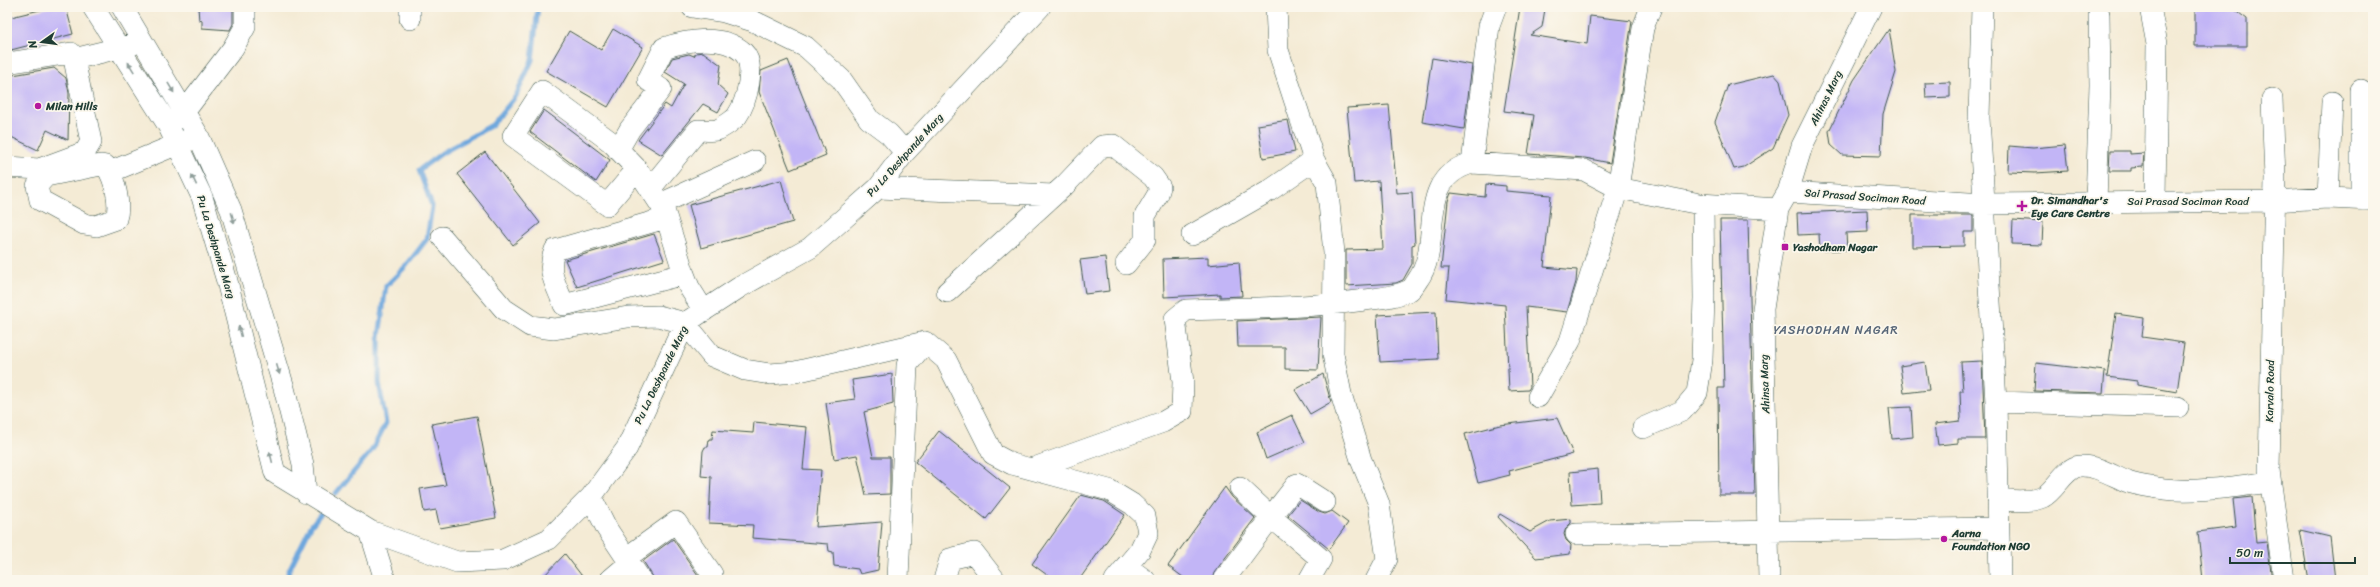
<svg xmlns="http://www.w3.org/2000/svg" width="2380" height="587" viewBox="0 0 2380 587" font-family="Sriracha,sans-serif">
	<rect width="100%" height="100%" fill="#fbf7ec"/>
	<filter id="ink" filterUnits="userSpaceOnUse"><feTurbulence type="fractalNoise" baseFrequency=".025" numOctaves="2"/><feDisplacementMap in="SourceGraphic" scale="8" xChannelSelector="R" yChannelSelector="G"/><feConvolveMatrix kernelMatrix="1 2 1 2 8 2 1 2 1" color-interpolation-filters="sRGB"/></filter>
	<filter id="wash" filterUnits="userSpaceOnUse"><feTurbulence type="fractalNoise" baseFrequency=".012" numOctaves="4" result="noise"/><feDisplacementMap in="SourceGraphic" scale="16" xChannelSelector="R" yChannelSelector="G"/><feGaussianBlur stdDeviation="0.9" result="paint"/><feColorMatrix in="noise" values="0 0 0 0 0 0 0 0 0 0 0 0 0 0 0 0 0 1.4 0 .05"/><feComposite in="paint" operator="in"/></filter>
	<g filter="url(#wash)">
		<rect width="100%" height="100%" fill="#f4ebd5"/>
		<g fill="none" stroke-linecap="round" stroke-linejoin="round">
			<path stroke="#6ea7dd" stroke-width="5" d="M336,493L372,450L386,423L379,383V337L386,286L406,266L427,239L432,206L419,170L442,153L492,125L516,96L532,60L538,7
				M290,580L288,572L311,526L324,509"/>
		</g>
		<g id="blocks">
			<path fill="#c2b5f6" d="M52,7H66L73,34L7,51V18Z
				M198,7H233V24L230,30L202,28V20L199,21Z
				M1520,7L1545,9L1542,27L1530,35L1587,44L1590,16L1632,21L1610,163L1585,158L1528,154L1534,115L1504,111Z
				M2195,7H2231L2247,19V46H2195Z
				M613,29L643,47L608,107L546,71L569,31L601,50Z
				M1889,29L1896,72L1883,114L1881,156L1842,155L1831,145L1829,131L1854,80Z
				M703,52L721,65L718,85L728,94L718,112L703,104L662,155L638,140L665,104L671,108L684,84L665,72L672,58L689,54L694,56L696,53Z
				M1432,58L1472,65L1464,129L1422,122Z
				M788,60L826,155L790,170L759,92L761,71Z
				M54,68L66,78L69,93L68,140L47,130L38,150L7,135V76Z
				M1774,74L1780,81L1788,115L1773,148L1744,167L1734,169L1715,122L1728,85Z
				M1950,82V97L1926,98L1925,83Z
				M1389,105L1397,193L1412,192L1415,244L1412,245V264L1403,280L1396,283L1346,286V250L1383,249L1379,181L1354,183L1347,108Z
				M544,110L610,160L596,182L530,132Z
				M1288,120L1295,152L1263,158L1258,125Z
				M2065,145L2068,171L2035,173L2008,172L2009,146L2033,148Z
				M2110,151H2130V154L2144,153L2143,167L2131,168V171H2109Z
				M485,152L540,223L513,245L457,174Z
				M781,180L793,222L701,248L689,205Z
				M1486,184L1506,186V191L1551,195L1544,267L1577,270L1576,282L1567,312L1526,307L1530,387L1528,390L1509,391L1505,305L1446,299L1449,268H1441L1448,201L1451,193L1485,197Z
				M1867,210L1868,232L1846,233L1847,250L1820,251L1819,234L1798,235L1797,213Z
				M1912,215H1973V232H1964V246L1912,247Z
				M1720,220H1748L1755,495H1719L1718,388H1724Z
				M2013,220L2043,222L2042,245L2012,244Z
				M654,234L664,260L577,287L565,260Z
				M1105,257L1109,291L1085,294L1080,260Z
				M1208,257V265L1239,262L1242,296L1220,297V294L1164,297L1163,259Z
				M1436,312L1438,359L1380,362L1377,315Z
				M2116,314L2144,318L2142,337L2184,343L2177,392L2137,385V381L2107,377Z
				M1321,317L1318,370L1285,369V347H1238L1237,321Z
				M1982,361L1985,439H1958V443L1938,445L1935,424L1960,421L1961,418L1960,391H1963L1961,362Z
				M1925,362L1929,390L1904,393L1900,366Z
				M2036,363L2105,371L2103,393L2034,391Z
				M892,374L893,404L864,412L873,457H890V494L866,495L857,455L834,459L826,403L855,399L852,380Z
				M1323,374L1331,402L1310,414L1295,390Z
				M1911,407L1913,437L1892,439L1889,408Z
				M1292,415L1305,442L1266,459L1257,432Z
				M477,416L496,518L440,528L436,510L424,512L420,489L446,485L432,424Z
				M1557,418L1573,454L1509,471L1510,475L1478,483L1465,434L1500,425Z
				M754,422L807,427L803,469L821,470L816,527L882,522L878,570L860,574L858,569L834,566L833,552L829,551L828,544L752,538L753,525L709,523L711,477L701,476L703,451L705,447H708L709,439H712L713,430L753,433Z
				M939,431L1010,488L986,519L915,462Z
				M1598,469L1600,503L1572,505L1570,472Z
				M1225,487L1232,497L1255,518L1214,573L1212,580H1187L1168,566Z
				M1081,495L1104,501L1125,515L1079,580H1054L1032,564Z
				M2252,497L2256,543L2267,542L2272,580H2203L2198,532L2236,527L2233,499Z
				M1300,500L1319,512L1325,514L1332,511L1348,523L1329,549L1288,515Z
				M1500,514L1530,532L1550,521L1571,519V523L1566,528L1564,534L1566,540L1571,545L1570,554L1536,558L1498,517Z
				M2300,530L2330,537L2335,580H2309Z
				M673,539L698,575L693,580H655L643,561Z
				M565,554L585,580H540Z"/>
		</g>
	</g>
	<g filter="url(#ink)">
		<use href="#blocks" fill-opacity="0" stroke="#3f574c" stroke-width="1"/>
		<g fill="none" stroke-linecap="round" stroke-linejoin="round">
			<defs>
				<path id="minor" d="M93,7L168,125L202,197L227,281L275,473L370,531L457,562L503,560L549,539L591,497L627,448L685,323L740,287L810,248L850,213L878,188L905,152L1040,7
					M122,7L198,135L231,210L284,388L303,464L306,493
					M692,7L724,12L753,21L806,47L841,79L869,119L889,134L905,152
					M1276,7L1278,50L1314,160L1327,183L1334,253L1333,354L1341,394L1361,460L1379,504L1387,559L1376,580
					M1982,7L1979,118L1996,402L2000,580
					M2150,7L2157,44L2155,201
					M410,19V7
					M74,59L131,45
					M7,63L71,53L74,59L91,142L85,152L39,169L7,167
					M2272,99L2275,178L2269,470L2284,580
					M175,120L185,111L233,48L245,27V7
					M618,150L630,129L661,89L648,80L664,48C687,40 723,34 743,52C757,65 746,103 737,116C734,120 722,128 717,130C711,131 704,130 698,130L650,189
					M1472,163L1489,26L1496,7
					M101,165L106,166C115,179 121,204 116,219L96,226L84,224L40,200L37,186L46,176Z
					M637,169L607,205L513,136L542,91L611,142L637,169L664,210L684,274L689,287L704,311
					M110,172L190,139
					M878,188L1054,195
					M1788,192L1985,204L2273,201L2328,198L2373,200
					M2328,198L2332,102
					M2361,200V90
					M2096,202L2100,85L2099,14
					M660,204L755,161
					M666,218L555,250C546,272 556,284 564,305L684,274
					M1192,235L1269,191L1314,160
					M442,237L504,309L530,326L554,329L628,317L658,316L685,323L712,356L745,370L770,374L795,372L925,342L907,365L898,580
					M947,292L1065,185L1102,146L1113,145L1153,177L1160,187L1158,194L1145,216V240L1126,264
					M925,342L946,360L993,454L1012,464L1109,490L1132,504L1145,516L1148,533L1140,550L1115,580
					M1538,397L1570,341L1618,188L1643,28L1651,7
					M1996,402L2178,407
					M1643,428L1682,411L1697,393L1702,360L1704,298L1703,206L1700,204
					M1031,469L1163,422L1182,411L1183,382L1175,319L1186,310C1246,308 1306,308 1365,300C1380,298 1396,297 1410,290C1413,288 1415,284 1417,281C1445,244 1413,179 1472,163L1584,170L1618,188L1700,204L1778,209
					M1240,488L1271,517L1297,484L1325,502
					M591,497L607,529L641,580
					M1998,500C2011,500 2031,503 2043,497C2056,490 2065,467 2080,466C2096,465 2113,476 2128,482C2139,486 2153,487 2164,489C2194,493 2240,486 2270,482
					M370,531L385,580
					M1576,534L1997,528
					M626,558L676,522L712,574
					M1126,566L1145,580
					M610,580L630,563
					M944,580L950,559L974,553L995,580
					M1224,580L1271,517L1321,559L1309,580
					M1769,580L1763,309L1778,209L1788,192L1802,146L1871,7"/>
			</defs>
			<use href="#minor" stroke="#3f574c" stroke-width="22"/>
			<use href="#minor" stroke="#fff" stroke-width="21"/>
		</g>
		<defs><path id="oneway-solid" d="M-6-.8H1V-3.2L6.5 0L1 3.2V.8H-6Z"/></defs>
		<g fill="#8f9e9a">
			<use href="#oneway-solid" transform="translate(131 67) rotate(-122)"/>
			<use href="#oneway-solid" transform="translate(171 88) rotate(59)"/>
			<use href="#oneway-solid" transform="translate(194 180) rotate(-115)"/>
			<use href="#oneway-solid" transform="translate(233 218) rotate(73)"/>
			<use href="#oneway-solid" transform="translate(240 331) rotate(-104)"/>
			<use href="#oneway-solid" transform="translate(278 369) rotate(73)"/>
			<use href="#oneway-solid" transform="translate(271 457) rotate(-104)"/>
		</g>
	</g>
	<g fill="#b5179e" stroke="#fbf7ec" stroke-width="1.5">
		<circle cx="38" cy="106" r="4"/>
		<path d="M2020 200h4v4h4v4h-4v4h-4v-4h-4v-4h4z"/>
		<rect x="1781" y="243" width="8" height="8" rx="2"/>
		<circle cx="1944" cy="539" r="4"/>
	</g>
	<g text-anchor="middle" dominant-baseline="central" stroke-width="3.5" stroke-linejoin="round" paint-order="stroke">
		<g font-size="11" fill="#1f3d34" stroke="#fbf7ec">
			<text transform="translate(1826 98) rotate(-64)">Ahinas Marg</text>
			<text transform="translate(905 155) rotate(-48)">Pu La Deshpande Marg</text>
			<text transform="translate(1865 197) rotate(4)">Sai Prasad Sociman Road</text>
			<text x="2188" y="201">Sai Prasad Sociman Road</text>
			<text transform="translate(216 247) rotate(73)">Pu La Deshpande Marg</text>
			<text transform="translate(661 375) rotate(-64)">Pu La Deshpande Marg</text>
			<text transform="translate(1765 384) rotate(-92)">Ahinsa Marg</text>
			<text transform="translate(2270 391) rotate(-89)">Karvalo Road</text>
		</g>
		<g font-size="11" font-weight="bold" fill="#1f3d34" stroke="#fbf7ec" text-anchor="start">
			<text x="46" y="106">Milan Hills</text>
			<text x="2031" y="200">Dr. Simandhar's<tspan x="2031" dy="13">Eye Care Centre</tspan></text>
			<text x="1793" y="247">Yashodham Nagar</text>
			<text x="1952" y="533">Aarna<tspan x="1952" dy="13">Foundation NGO</tspan></text>
		</g>
		<g font-size="12" letter-spacing="1" fill="#586778" stroke="#fbf7ec">
			<text x="1836" y="330">YASHODHAN NAGAR</text>
		</g>
	</g>
	<rect width="2380" height="587" fill="none" stroke="#fbf7ec" stroke-width="24"/>
	<g transform="translate(42 42) rotate(256)" stroke="#fbf7ec" stroke-width="3" paint-order="stroke">
	<path d="M0-3L7 15L0 10L-7 15Z" fill="#1f3d34"/>
	<text y="-6" font-size="11" font-weight="bold" text-anchor="middle" fill="#1f3d34">N</text>
	</g>
	<path d="M2230 557v6h125v-6" fill="none" stroke="#1f3d34" stroke-width="2"/>
	<text x="2236" y="557" font-size="12" fill="#1f3d34" stroke="#fbf7ec" stroke-width="3" paint-order="stroke">50 m</text>
</svg>
